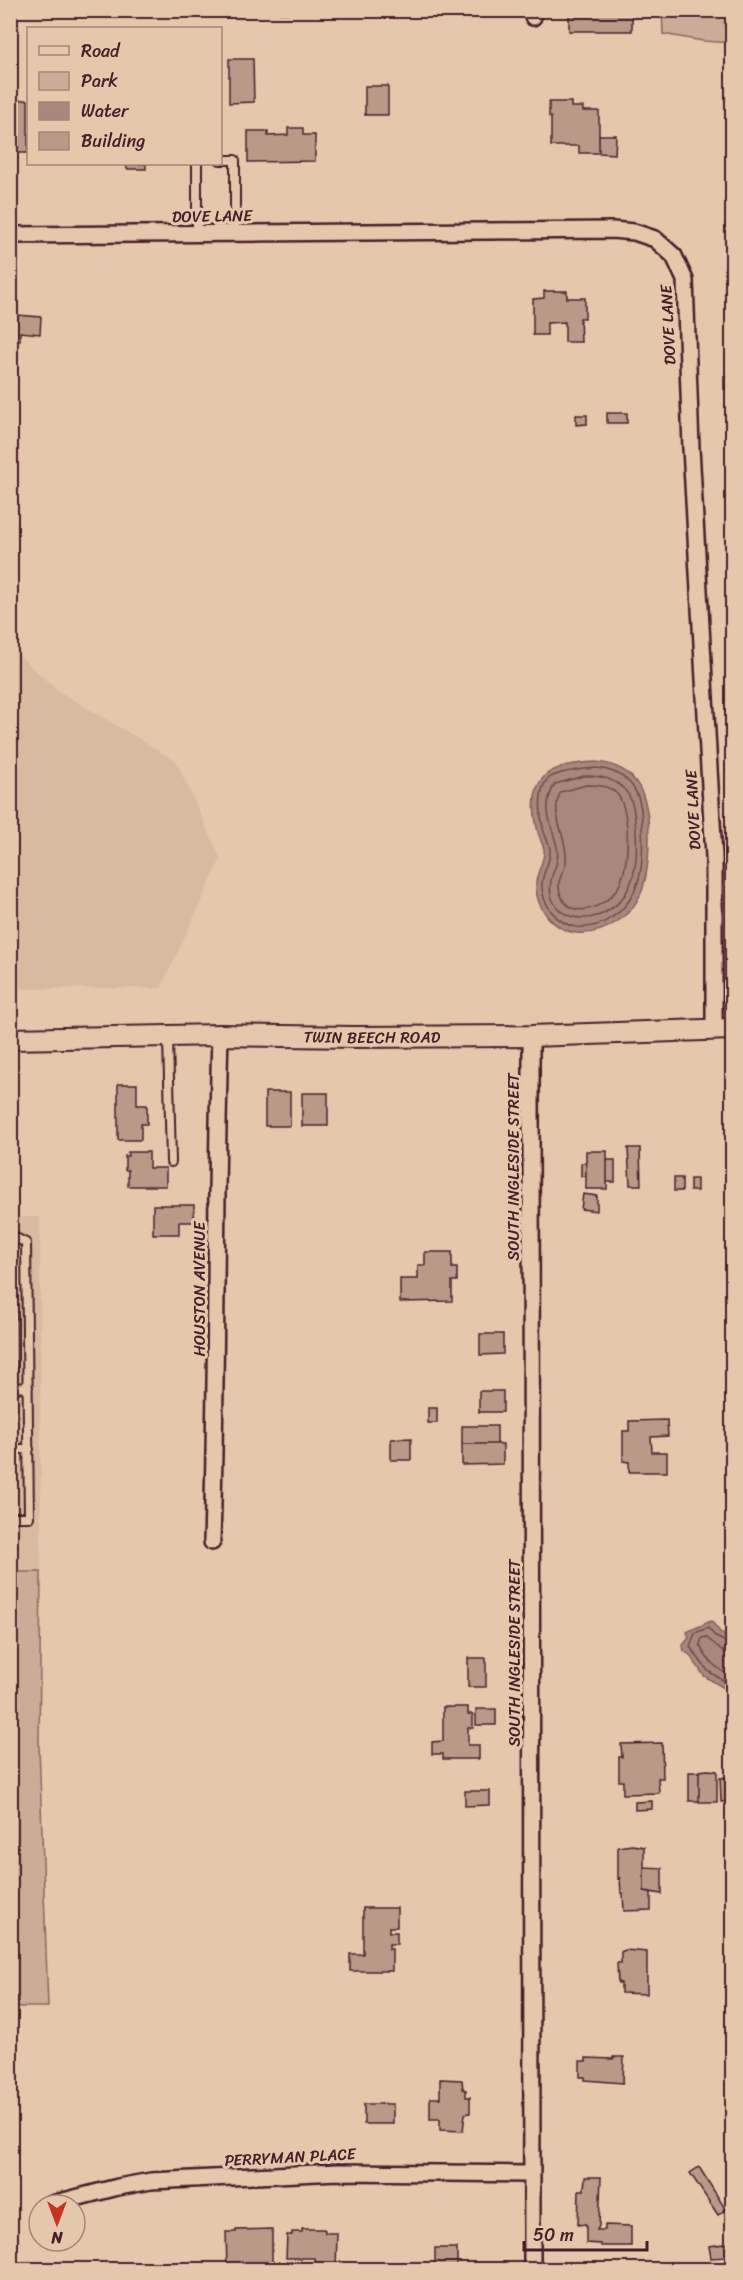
<svg xmlns="http://www.w3.org/2000/svg" width="743" height="2280" viewBox="0 0 743 2280" font-family="Sriracha,sans-serif">
	<rect width="100%" height="100%" fill="#e5c8ac"/>
	<filter id="ink" filterUnits="userSpaceOnUse"><feTurbulence type="fractalNoise" baseFrequency=".0167" numOctaves="2"/><feDisplacementMap in="SourceGraphic" scale="12" xChannelSelector="R" yChannelSelector="G"/><feConvolveMatrix kernelMatrix="1 2 1 2 8 2 1 2 1" color-interpolation-filters="sRGB"/></filter>
	<g filter="url(#ink)">
		<path fill="#d8baa1" d="M11,648L57,690L176,761L221,859L161,988L11,989Z
			M11,1217H40L41,1572H11Z"/>
		<path fill="#ccac97" stroke="#8b6661" stroke-width="1.5" d="M662,11H732V43L703,41L663,34Z
			M11,1572H41L39,1746L48,2007H11Z"/>
		<path fill="#aa877b" stroke="#845d5b" stroke-width="1.5" d="M596,762C641,766 649,800 649,838C649,855 648,871 643,888C634,915 605,936 576,933C553,930 535,907 536,884C536,872 545,862 544,849C542,842 538,835 537,828C526,776 548,764 596,762Z
			M711,1621L720,1632L732,1641V1693L704,1676L690,1655L684,1651L683,1645L689,1638L687,1632Z"/>
		<g fill="none" stroke-linecap="round" stroke-linejoin="round">
			<path stroke="#70494b" stroke-width="1.5" d="M596,768C608,769 620,773 629,782C641,795 642,812 642,829C644,863 642,898 611,918C601,925 588,928 576,927C557,924 541,903 542,884C542,872 551,863 550,849C549,842 544,835 543,828C540,815 537,784 551,777C562,771 584,769 596,768Z
				M584,776C609,775 630,784 634,812C637,836 640,871 626,893C599,936 532,921 555,868C567,840 534,818 555,784Z
				M586,785C596,785 608,785 616,793C632,808 630,872 617,889C603,910 565,923 559,888C557,879 565,871 566,862C569,838 548,815 561,792Z
				M732,1645L716,1637L708,1628L695,1633L690,1647L708,1671L732,1686
				M732,1653L723,1651L706,1637L702,1638L700,1645C706,1661 718,1669 732,1677"/>
		</g>
		<path fill="#ba9988" stroke="#4a1f2b" stroke-width="1.5" d="M58,10H91V16H58Z
			M237,10H269V13H237Z
			M280,10H313V13H280Z
			M586,10H632V31H569V13H586Z
			M229,59H253L254,102L229,103Z
			M365,86H388V115H365Z
			M14,100H28V153H17V160H10V127H14Z
			M549,102H571V107H583V111H599V153H579V146H551V117H549Z
			M288,128H303V135H315V161L248,162V131H268V136L288,135Z
			M599,135H616L615,154L599,153Z
			M126,164H146V169H127Z
			M544,291H567V298H585V318H580L581,342H565V322L547,323V335H533V299L544,298Z
			M10,306H17V315L41,317L40,334L20,332V340L10,339Z
			M727,354H732V411H727L728,388L724,389V376H728Z
			M607,413H627V423H607Z
			M576,415H587V424L576,425Z
			M118,1084H137V1105H147V1124H141V1140H118Z
			M265,1092H290V1126H265Z
			M302,1093H328V1126H302Z
			M628,1148H640L641,1185H630Z
			M586,1151H607V1189H586Z
			M128,1152H149V1168H166V1186H128V1170H125V1156H128Z
			M607,1160H615V1182H607Z
			M581,1163H586V1176H581Z
			M674,1178H682V1191H674Z
			M690,1179H697V1191H690Z
			M583,1194L597,1196V1211L581,1209Z
			M153,1205H194V1222H179V1234H153Z
			M10,1237H16L17,1371H10Z
			M425,1252H452V1268H457V1281H452V1301L400,1302V1279H418V1265H425Z
			M480,1334H503V1354L480,1355Z
			M479,1391H503V1412H479Z
			M10,1400H16V1433H10Z
			M428,1408H437V1423H428Z
			M667,1420L668,1436L651,1437L652,1452H667V1472H629V1462L623,1461V1431H629V1421Z
			M462,1426H497V1444H462Z
			M411,1438V1460H391V1439Z
			M462,1444H503V1464L462,1465Z
			M10,1452H14V1504H10Z
			M468,1658H486V1687H468Z
			M443,1707H468V1714H473V1728H468V1745H479V1759H443V1754H432V1742L443,1741Z
			M476,1709H496V1725H476Z
			M662,1743L663,1778H658L659,1793L623,1794V1781H619V1757H622L621,1744Z
			M708,1770L717,1771V1802H699V1771Z
			M689,1772H699V1801H689Z
			M728,1777H732V1801L721,1802L720,1778Z
			M465,1791H490V1805L465,1806Z
			M652,1801V1809L635,1810V1802Z
			M632,1845L644,1847V1891L651,1892V1910L624,1911L623,1893H621L620,1878L618,1879V1847Z
			M644,1867L662,1868V1894L644,1891Z
			M363,1908H397V1927H389V1932H397V1944H389V1949H392V1971H350V1954H363Z
			M625,1950L647,1952V1994L621,1993V1983H618L617,1963H621V1952Z
			M613,2057H624L623,2083L585,2080V2077H580V2061H586V2058L613,2059Z
			M440,2079L462,2080L463,2089L466,2090V2097H470V2113L465,2114L463,2131L440,2130V2119H430V2098H440Z
			M364,2104H393V2124H364Z
			M699,2167L726,2210L718,2215L690,2173Z
			M585,2177H601L599,2226L597,2230H605V2225L631,2226V2246H601V2244L586,2243V2224L578,2225L579,2190H584Z
			M272,2229V2270H227L226,2232H236V2230Z
			M302,2229H323L325,2230V2233H337L336,2270H315V2258H286L287,2235H292V2232H302Z
			M732,2243V2265L727,2266L726,2257L711,2258L709,2246Z
			M435,2248H457V2267H474V2270H435Z"/>
		<g fill="none" stroke-linecap="round" stroke-linejoin="round">
			<defs>
				<path id="service" d="M220,160H235V233
					M197,164V234
					M168,1038L171,1162
					M10,1235L26,1243L29,1517H10
					M10,1388L28,1387
					M10,1449H29"/>
				<path id="minor" d="M533,17L534,10
					M10,235L612,230L634,232L655,239L674,256L685,280L691,448L714,857V1029
					M531,1036L532,2270
					M212,1542C217,1373 215,1204 220,1035
					M52,2204L118,2187L151,2181L338,2172L532,2174"/>
				<g id="tertiary">
					<path id="s1" d="M10,1039L220,1035L355,1037L531,1036L732,1029"/>
				</g>
			</defs>
			<use href="#service" stroke="#4a1f2b" stroke-width="12"/>
			<use href="#minor" stroke="#4a1f2b" stroke-width="20"/>
			<use href="#tertiary" stroke="#4a1f2b" stroke-width="24"/>
			<use href="#service" stroke="#e5c8ac" stroke-width="8"/>
			<use href="#minor" stroke="#e5c8ac" stroke-width="15"/>
			<use href="#tertiary" stroke="#e5c8ac" stroke-width="20"/>
		</g>
	</g>
	<g text-anchor="middle" dominant-baseline="central" stroke-width="6" stroke-linejoin="round" paint-order="stroke">
		<g font-size="16" fill="#4a1f2b" stroke="#e5c8ac">
			<text transform="translate(212 216) rotate(-1)">DOVE LANE</text>
			<text transform="translate(668 325) rotate(-93)">DOVE LANE</text>
			<text transform="translate(693 810) rotate(-93)">DOVE LANE</text>
			<text stroke="none"><textPath href="#s1" startOffset="362">TWIN BEECH ROAD</textPath></text>
			<text transform="translate(513 1167) rotate(-90)">SOUTH INGLESIDE STREET</text>
			<text transform="translate(199 1289) rotate(-90)">HOUSTON AVENUE</text>
			<text transform="translate(514 1653) rotate(-90)">SOUTH INGLESIDE STREET</text>
			<text transform="translate(290 2157) rotate(-3)">PERRYMAN PLACE</text>
		</g>
	</g>
	<rect width="743" height="2280" fill="none" stroke="#e5c8ac" stroke-width="36"/>
	<rect x="18" y="18" width="707" height="2244" fill="none" stroke="#4a1f2b" stroke-width="2" filter="url(#ink)"/>
	<rect x="27" y="27" width="195" height="138" fill="#e5c8ac" stroke="#a78478" stroke-width="1.5"/>
	<rect x="39" y="46" width="30" height="9" fill="#e5c8ac" stroke="#a78478" stroke-width="1.5"/>
	<text x="81" y="57" font-size="18" fill="#4a1f2b">Road</text>
	<rect x="39" y="72" width="30" height="18" fill="#ccac97" stroke="#a78478" stroke-width="1.5"/>
	<text x="81" y="87" font-size="18" fill="#4a1f2b">Park</text>
	<rect x="39" y="102" width="30" height="18" fill="#aa877b" stroke="#a78478" stroke-width="1.5"/>
	<text x="81" y="117" font-size="18" fill="#4a1f2b">Water</text>
	<rect x="39" y="132" width="30" height="18" fill="#ba9988" stroke="#a78478" stroke-width="1.5"/>
	<text x="81" y="147" font-size="18" fill="#4a1f2b">Building</text>
	<g transform="translate(57 2223) rotate(180)"><circle r="28" fill="#e5c8ac" stroke="#a78478" stroke-width="1.5"/>
	<path d="M0-4.5L10 22L0 15L-10 22Z" fill="#c8321e"/>
	<text y="-9" font-size="16" font-weight="bold" text-anchor="middle" fill="#4a1f2b">N</text>
	</g>
	<path d="M524 2241v9h123v-9" fill="none" stroke="#4a1f2b" stroke-width="3"/>
	<text x="533" y="2241" font-size="18" fill="#4a1f2b" stroke="#e5c8ac" stroke-width="4.5" paint-order="stroke">50 m</text>
</svg>
